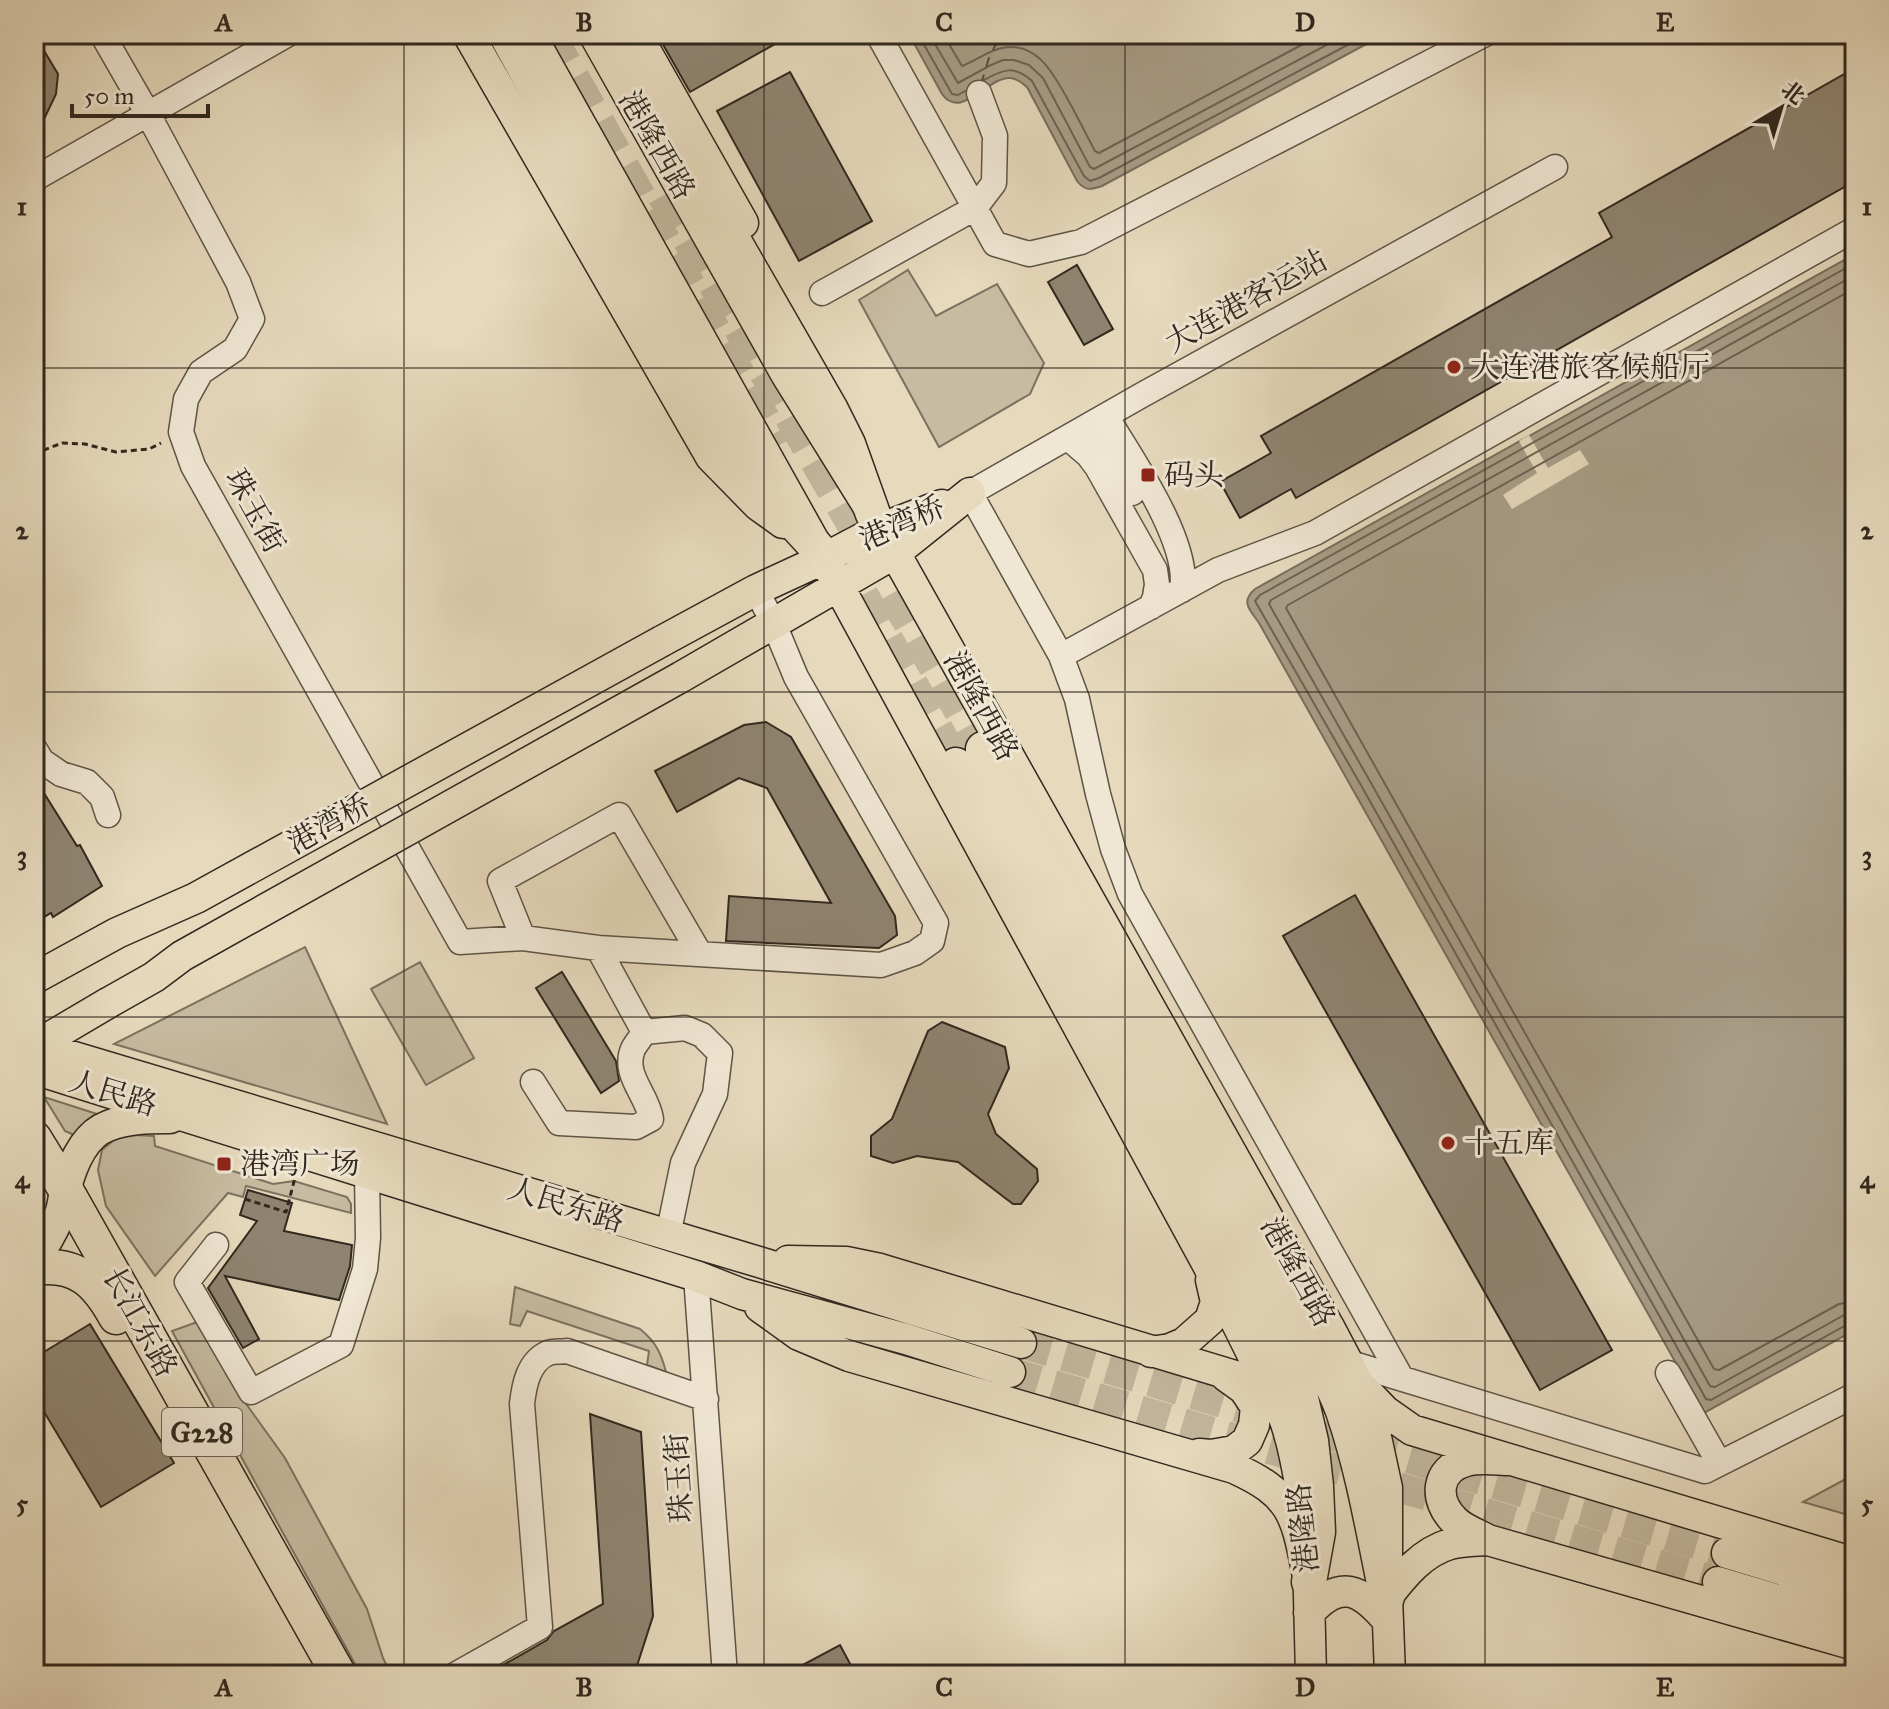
<svg xmlns="http://www.w3.org/2000/svg" width="1889" height="1709" viewBox="0 0 1889 1709" font-family="'IM FELL Great Primer','Noto Serif SC',serif">
	<rect width="100%" height="100%" fill="#e6d9bc"/>
	<filter id="stains"><feTurbulence type="fractalNoise" baseFrequency=".0025" numOctaves="4"/><feColorMatrix values="0 0 0 0 .2 0 0 0 0 .09 0 0 0 0 .02 0 0 0 .5 -.17"/></filter>
	<radialGradient id="worn" r=".72"><stop offset=".6" stop-color="#630" stop-opacity="0"/><stop offset="1" stop-color="#630" stop-opacity=".3"/></radialGradient>
	<path fill="#c7bba1" stroke="#7c7260" stroke-width="2" d="M908,270L936,316L997,284L1044,363L1030,394L939,447L859,300Z
		M305,947L387,1124L114,1044Z
		M420,962L474,1058L426,1085L371,989Z
		M44,1097L97,1114L74,1135L65,1131Z
		M134,1135L154,1136L155,1146L273,1184L294,1181L347,1197L351,1204V1213L246,1186L243,1197L228,1193L155,1276L106,1206L98,1170L102,1150L115,1139Z
		M515,1287L640,1329C656,1342 661,1353 666,1372L647,1365L649,1351L527,1311L520,1326L510,1324Z
		M200,1321L234,1387L285,1458L367,1609L383,1658L391,1675H361L172,1331Z
		M1855,1474V1517L1803,1502Z"/>
	<path fill="#a89d87" stroke="#786e5d" stroke-width="2" d="M909,34H1385L1102,186C1090,190 1085,191 1077,181L1027,87C1022,83 1017,78 1010,78C987,77 961,121 942,94Z
		M1855,254V1330L1704,1413L1259,623C1250,610 1240,602 1255,589Z"/>
	<path fill="#e6d9bc" d="M1529,435L1548,468L1580,450L1589,464L1512,509L1503,495L1537,473L1519,441Z"/>
	<g fill="none" stroke-linecap="round" stroke-linejoin="round">
		<path stroke="#6c6253" stroke-width="2" d="M918,34L952,94L958,95L965,91
			M929,34L958,83L991,65L1003,60H1014L1029,65L1043,78L1090,167L1094,169L1347,34
			M943,34L962,66C976,61 987,51 1002,48C1040,40 1057,81 1072,107C1080,122 1087,136 1095,151L1099,153L1322,34
			M984,80C1004,69 1014,65 1032,81L1084,176L1090,181L1099,178L1368,34
			M1855,263L1260,595L1255,601L1362,787L1706,1399L1711,1400L1848,1324L1855,1323
			M1855,275L1271,600L1269,604L1371,783L1710,1386L1715,1387L1844,1315L1855,1313
			M1855,288L1288,605L1286,608L1714,1369L1719,1370L1839,1304L1855,1301"/>
		<path stroke="#554b3e" stroke-width="2" stroke-dasharray="10 8" stroke-linecap="butt" d="M981,84L989,58L1001,34"/>
	</g>
	<path fill="#8f8471" stroke="#31281f" stroke-width="2" d="M34,34L58,74L56,94L34,140Z
		M657,34H770L775,44L690,92Z
		M1855,68V181L1296,498L1291,489L1240,518L1220,482L1271,453L1261,436L1612,237L1599,213Z
		M790,72L872,221L799,261L717,111Z
		M1077,265L1113,329L1084,345L1048,282Z
		M766,722L791,737L895,916L897,935L879,948L726,941L729,896L831,903L767,788L739,778L677,812L655,771L744,725Z
		M34,777L77,846L80,845L102,886L53,917L51,913L34,923Z
		M1355,895L1612,1350L1540,1390L1283,936Z
		M562,972L616,1061L619,1081L601,1093L536,988Z
		M942,1022L1005,1047L1009,1068L988,1114L996,1134L1037,1169L1038,1181L1021,1204H1013L958,1162L917,1156L893,1163L871,1156V1136L892,1119L928,1031Z
		M248,1190L292,1203L284,1231L352,1245L350,1266L339,1300L225,1276L259,1339L243,1348L208,1288L257,1221L240,1215Z
		M90,1324L174,1463L101,1507L34,1395V1358Z
		M590,1414L641,1432L653,1616L634,1675H486L547,1640L554,1631L603,1604Z
		M840,1645L856,1675H784Z"/>
	<g fill="none" stroke-linecap="round" stroke-linejoin="round">
		<path stroke="#c2b69d" stroke-width="30" stroke-dasharray="30 15" stroke-linecap="butt" d="M1021,1343L1727,1553
			M1010,1372L1718,1582"/>
		<path stroke="#c2b69d" stroke-width="34" stroke-dasharray="34 17" stroke-linecap="butt" d="M548,34L778,446
			M664,195L983,749
			M837,551L956,765"/>
		<defs>
			<path id="minor" d="M102,34L148,114L238,282L252,319L235,349L201,372L186,399L181,432L193,466L460,942L523,938L598,948L881,965L915,953L932,941L936,923L796,677L774,624L756,590
				M878,34L995,244L1029,254L1081,242L1485,34
				M34,179L288,34
				M822,293L975,208L994,183L995,136L979,93
				M1106,416C1130,456 1191,543 1182,590
				M1090,425L1105,446L1132,493
				M1068,438L1088,455L1097,467L1155,570L1157,584L1155,597L1151,607
				M1061,656L1218,570L1315,533L1855,229
				M34,748L42,761L61,774L87,782L102,797L108,815
				M523,938L500,881L619,815L700,954
				M598,948L644,1032L685,1028L702,1035L720,1053L715,1094L683,1163L671,1221
				M533,1082L559,1123L636,1127L651,1119C648,1095 622,1075 633,1049C636,1043 641,1038 644,1032
				M216,1245L187,1282L251,1392L341,1345L365,1269L368,1238L367,1172
				M696,1276L725,1675
				M1347,1362L1705,1471L1855,1395
				M1668,1373L1719,1463
				M1402,1379L1130,894L1113,849L1098,794L1077,699L1061,656L970,493L1142,395L1555,167
				M455,1675L540,1627L522,1404C524,1386 528,1362 548,1353C553,1351 562,1352 567,1351L706,1399"/>
			<path id="major" d="M468,34L711,457L758,505L783,523
				M530,34L819,550L1209,1267L1268,1386C1290,1414 1299,1477 1305,1513
				M594,34L786,374L873,514L1329,1327L1359,1384L1374,1428L1387,1488V1597L1390,1675
				M636,34L743,223
				M662,641L756,590L823,559L882,528L942,505
				M681,677L895,553L970,493
				M34,1045L759,1262L1021,1343
				M34,1051L47,1039L108,1003
				M34,1069L696,1276L742,1294L906,1339L1010,1372
				M34,1258C45,1246 53,1231 59,1216C63,1208 63,1199 65,1191C71,1168 83,1135 108,1126C127,1118 149,1118 170,1118
				M788,1261L846,1262L880,1269L1268,1386
				M760,1307L799,1335L849,1356L1234,1468C1294,1495 1296,1516 1308,1576
				M1151,1352L1170,1349L1184,1343L1210,1320L1216,1302L1211,1280
				M1364,1389L1385,1411L1412,1430L1855,1563
				M1199,1454L1211,1455L1234,1451L1247,1441L1254,1425L1256,1407L1244,1389L1226,1376
				M1511,1460C1497,1460 1480,1457 1466,1461C1436,1469 1433,1500 1455,1521C1463,1529 1477,1534 1488,1540L1855,1645
				M1727,1553L1855,1592
				M1308,1557L1311,1675
				M1718,1582L1855,1623
				M1387,1597C1403,1576 1422,1552 1450,1544C1462,1541 1475,1541 1488,1540
				M1309,1613C1340,1578 1361,1589 1388,1621"/>
			<path id="highway" d="M506,34L704,397L773,500L819,550
				M615,34L831,410L848,444L873,514
				M983,749L1312,1345C1323,1368 1336,1390 1344,1414C1364,1473 1374,1536 1387,1597
				M956,765L1284,1355L1300,1394L1311,1441L1316,1486L1318,1532L1309,1582
				M34,1138L66,1190L339,1675
				M34,1268C77,1262 97,1282 116,1317"/>
		</defs>
		<use href="#minor" stroke="#5e5446" stroke-width="27"/>
		<use href="#major" stroke="#31281f" stroke-width="33"/>
		<use href="#highway" stroke="#31281f" stroke-width="37"/>
		<path stroke="#31281f" stroke-width="3" stroke-dasharray="6 4" stroke-linecap="butt" d="M34,454L62,443L85,444L116,452L149,449L161,443
			M245,1199L286,1212L296,1174"/>
		<use href="#minor" stroke="#efe6d3" stroke-width="24"/>
		<use href="#major" stroke="#e6d9bc" stroke-width="30"/>
		<use href="#highway" stroke="#e6d9bc" stroke-width="34"/>
		<defs>
			<path id="major-bridge" d="M35,978L117,933L196,898L662,641
				M108,1003L154,977L182,956L681,677"/>
		</defs>
		<use href="#major-bridge" stroke="#31281f" stroke-width="33" stroke-linecap="butt"/>
		<use href="#major-bridge" stroke="#e6d9bc" stroke-width="30"/>
	</g>
	<path fill="none" stroke="#31281f" stroke-width="2" stroke-opacity="0.55" d="M404,34V1675M764,34V1675M1125,34V1675M1485,34V1675M34,368H1855M34,692H1855M34,1017H1855M34,1341H1855"/>
	<g fill="#8f2418" stroke="#efe6d3" stroke-width="3">
		<circle cx="1454" cy="367" r="8"/>
		<rect x="1140" y="467" width="16" height="16" rx="4"/>
		<circle cx="1448" cy="1143" r="8"/>
		<rect x="216" y="1156" width="16" height="16" rx="4"/>
	</g>
	<g text-anchor="middle" dominant-baseline="central" stroke-width="6" stroke-linejoin="round" paint-order="stroke">
		<rect fill="#efe6d3" stroke="#6a6155" stroke-width="2" x="162" y="1408" width="80" height="48" rx="6"/>
		<g font-size="28" font-weight="bold" fill="#31281f">
			<text x="202" y="1432">G228</text>
		</g>
		<g font-size="30" fill="#31281f" stroke="#efe6d3">
			<text transform="translate(657 145) rotate(60)">港隆西路</text>
			<text transform="translate(1246 301) rotate(-29)">大连港客运站</text>
			<text transform="translate(255 511) rotate(61)">珠玉街</text>
			<text transform="translate(902 523) rotate(-24)">港湾桥</text>
			<text transform="translate(981 706) rotate(61)">港隆西路</text>
			<text transform="translate(329 824) rotate(-29)">港湾桥</text>
			<text transform="translate(113 1093) rotate(17)">人民路</text>
			<text transform="translate(566 1205) rotate(17)">人民东路</text>
			<text transform="translate(1298 1272) rotate(61)">港隆西路</text>
			<text transform="translate(140 1322) rotate(61)">长江东路</text>
			<text transform="translate(679 1478) rotate(-94)">珠玉街</text>
			<text transform="translate(1303 1528) rotate(-96)">港隆路</text>
		</g>
		<g font-size="30" fill="#31281f" stroke="#efe6d3" text-anchor="start">
			<text x="1470" y="367">大连港旅客候船厅</text>
			<text x="1164" y="475">码头</text>
			<text x="1464" y="1143">十五库</text>
			<text x="240" y="1164">港湾广场</text>
		</g>
	</g>
	<rect width="1889" height="1709" fill="none" stroke="#e6d9bc" stroke-width="88"/>
	<g transform="translate(1781 108) rotate(38)" stroke="#efe6d3" stroke-width="6" paint-order="stroke">
	<path d="M0-6L14 30L0 20L-14 30Z" fill="#31281f"/>
	<text y="-12" font-size="22" font-weight="bold" text-anchor="middle" fill="#31281f">北</text>
	</g>
	<path d="M72 104v12h136v-12" fill="none" stroke="#31281f" stroke-width="4"/>
	<text x="84" y="104" font-size="24" fill="#31281f" stroke="#efe6d3" stroke-width="6" paint-order="stroke">50 m</text>
	<rect x="44" y="44" width="1801" height="1621" fill="none" stroke="#31281f" stroke-width="3"/>
	<g font-size="26" text-anchor="middle" font-weight="bold" fill="#31281f">
		<text x="224" y="31">A</text>
		<text x="584" y="31">B</text>
		<text x="944" y="31">C</text>
		<text x="1305" y="31">D</text>
		<text x="1665" y="31">E</text>
		<text x="22" y="215">1</text>
		<text x="1867" y="215">1</text>
		<text x="22" y="539">2</text>
		<text x="1867" y="539">2</text>
		<text x="22" y="864">3</text>
		<text x="1867" y="864">3</text>
		<text x="22" y="1188">4</text>
		<text x="1867" y="1188">4</text>
		<text x="22" y="1512">5</text>
		<text x="1867" y="1512">5</text>
		<text x="224" y="1696">A</text>
		<text x="584" y="1696">B</text>
		<text x="944" y="1696">C</text>
		<text x="1305" y="1696">D</text>
		<text x="1665" y="1696">E</text>
	</g>
	<rect width="100%" height="100%" filter="url(#stains)"/>
	<rect width="100%" height="100%" fill="url(#worn)"/>
</svg>
